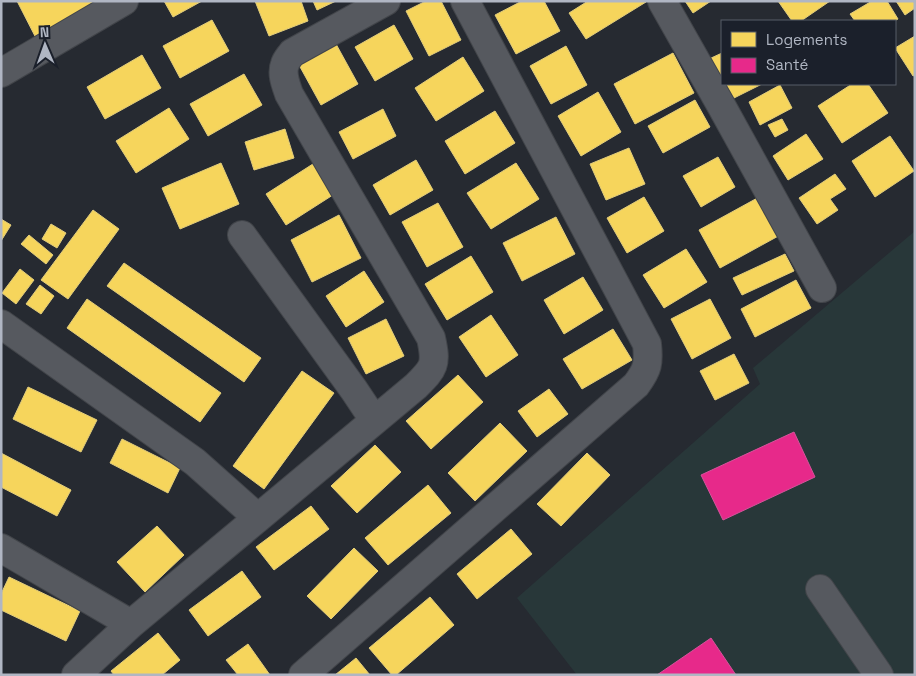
<svg xmlns="http://www.w3.org/2000/svg" width="916" height="676" viewBox="0 0 916 676" font-family="'Space Grotesk',sans-serif">
	<rect width="100%" height="100%" fill="#262a31"/>
	<path fill="#283739" d="M915,231V675H577L517,598L760,384L753,368Z"/>
	<path fill="#f6d55c" stroke="#e1cc7b" d="M17,1H116L38,42Z
		M164,1H202L173,17Z
		M255,1H301L308,21L269,36Z
		M313,1H336L317,10Z
		M426,1H441L461,40L429,56L406,11Z
		M522,1H544L560,31L516,54L495,15Z
		M588,1H645L646,2L586,39L569,13Z
		M685,1H711L693,13Z
		M778,1H830L801,21H792Z
		M872,1H887L898,19L894,21H855L850,14Z
		M896,1H913L915,4V8L905,15Z
		M212,20L229,51L180,78L163,46Z
		M394,25L413,59L375,81L355,47Z
		M915,36V75L913,76L895,48Z
		M336,44L358,84L321,105L299,65Z
		M566,46L587,85L551,104L530,66Z
		M673,53L694,93L635,124L614,84Z
		M722,53V84H762L730,100L709,59Z
		M142,55L161,88L105,119L87,87Z
		M463,57L484,91L436,121L415,88Z
		M244,74L262,105L208,136L190,104Z
		M852,84H868L888,113L842,143L818,106Z
		M780,85L792,108L760,125L749,102Z
		M598,92L621,132L581,156L558,116Z
		M695,100L710,127L663,153L648,126Z
		M169,108L189,139L136,173L116,141Z
		M383,109L396,136L353,159L339,132Z
		M495,111L515,143L465,174L445,141Z
		M782,119L788,130L775,137L768,125Z
		M285,129L294,158L254,170L245,142Z
		M806,134L823,159L788,180L773,156Z
		M890,136L914,171L875,197L852,161Z
		M629,148L645,184L606,200L590,164Z
		M718,157L735,187L701,207L683,176Z
		M416,160L433,190L390,215L373,185Z
		M316,162L336,193L286,225L266,194Z
		M221,163L239,204L180,229L162,188Z
		M516,163L539,199L491,229L467,193Z
		M835,174L846,189L830,199L838,210L817,224L799,198Z
		M761,196L782,234L720,268L699,230Z
		M644,197L664,231L627,253L607,218Z
		M438,203L463,247L427,267L402,222Z
		M93,210L119,229L68,299L41,280Z
		M339,215L361,258L312,282L291,240Z
		M556,217L575,254L522,281L503,243Z
		M1,219L11,225L1,241Z
		M51,224L66,233L57,248L42,239Z
		M29,235L53,255L46,264L21,244Z
		M686,249L707,282L664,308L643,275Z
		M785,254L794,271L742,295L733,278Z
		M471,256L493,292L447,320L425,284Z
		M124,263L261,358L244,382L107,286Z
		M20,269L34,280L16,304L2,293Z
		M364,271L384,302L346,327L326,296Z
		M583,277L603,310L564,334L544,300Z
		M796,280L811,308L755,337L741,309Z
		M40,285L54,296L41,314L26,304Z
		M87,299L221,393L200,422L67,328Z
		M710,299L731,338L692,359L671,319Z
		M491,315L518,355L486,377L459,337Z
		M386,319L404,356L366,374L348,338Z
		M613,329L632,360L582,389L563,359Z
		M734,354L749,383L715,400L700,371Z
		M302,371L334,393L264,489L233,466Z
		M458,375L483,402L431,449L406,421Z
		M28,387L97,420L81,452L13,419Z
		M549,389L568,414L537,437L518,411Z
		M500,423L527,451L475,501L448,473Z
		M122,439L180,468L168,493L110,463Z
		M375,445L401,472L357,513L331,486Z
		M1,453L71,490L57,516L1,487Z
		M587,453L610,475L561,526L537,504Z
		M428,485L451,513L388,565L365,538Z
		M311,506L329,529L274,570L256,547Z
		M157,526L184,555L145,592L117,562Z
		M511,529L532,554L477,599L457,574Z
		M354,548L378,571L331,619L307,596Z
		M242,571L261,597L208,636L189,610Z
		M9,577L80,611L66,641L1,610V594Z
		M430,597L454,625L396,675H392L369,648Z
		M158,633L180,660L162,675H114L111,671Z
		M248,644L270,675H238L226,660Z
		M356,658L370,675H335Z"/>
	<path fill="#e7298a" stroke="#d6539b" d="M794,432L815,477L723,520L701,475Z
		M711,638L736,675H657Z"/>
	<g fill="none" stroke-linecap="round" stroke-linejoin="round">
		<defs>
			<path id="minor" d="M662,1L722,107L822,288
				M1,73L124,1
				M242,235L354,390L374,420
				M1,324L195,462L258,518
				M1,548L131,624
				M820,589L879,675
				M76,675L131,624L416,386C434,368 437,365 431,338L289,94C286,85 281,74 285,64C286,60 290,56 292,53L386,1
				M303,675L636,385C648,369 649,363 647,344L465,1"/>
		</defs>
		<use href="#minor" stroke="#42454a" stroke-width="30"/>
		<use href="#minor" stroke="#56595f" stroke-width="28"/>
	</g>
	<rect width="916" height="676" fill="none" stroke="#b0b6c3" stroke-width="5"/>
	<rect x="721" y="20" width="175" height="65" fill="#1b202b" stroke="#575c68"/>
	<rect x="731" y="32" width="25" height="15" fill="#f6d55c" stroke="#575c68"/>
	<text x="766" y="45" font-size="15" fill="#b0b6c3">Logements</text>
	<rect x="731" y="58" width="25" height="15" fill="#e7298a" stroke="#575c68"/>
	<text x="766" y="70" font-size="15" fill="#b0b6c3">Santé</text>
	<g transform="translate(45 45) rotate(358)" stroke="#1b202b" stroke-width="4" paint-order="stroke">
	<path d="M0-4L9 19L0 12L-9 19Z" fill="#b0b6c3"/>
	<text y="-8" font-size="14" font-weight="bold" text-anchor="middle" fill="#b0b6c3">N</text>
	</g>
</svg>
